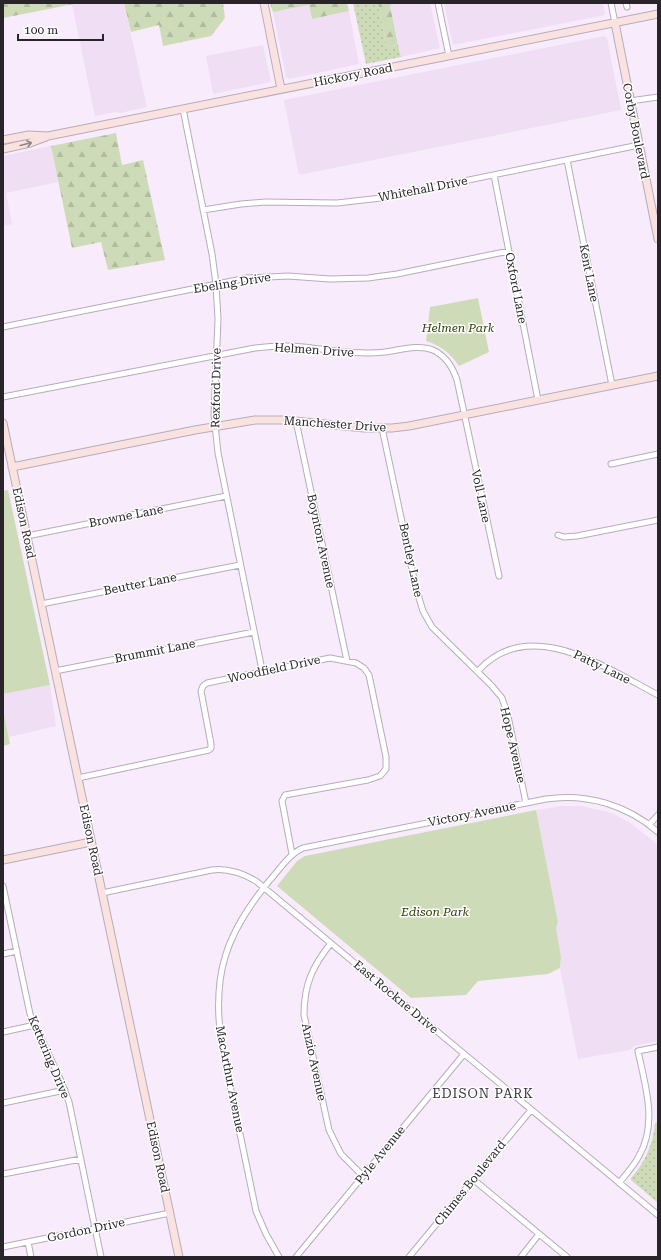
<svg xmlns="http://www.w3.org/2000/svg" width="661" height="1260" viewBox="0 0 661 1260" font-family="'Roboto Serif',serif">
	<defs>
		<pattern id="grass-dots" width="8" height="8" patternUnits="userSpaceOnUse"><rect width="8" height="8" fill="#cedbb9"/><path d="M2 2h.1M6 6h.1" fill="none" stroke="#b1bc9f" stroke-width="1.8" stroke-linecap="round"/></pattern>
		<pattern id="forest-firs" width="22" height="20" patternUnits="userSpaceOnUse"><rect width="22" height="20" fill="#cedbb9"/><path d="M5 1l3.5 6h-7zM16 11l3.5 6h-7z" fill="#b1bc9f"/></pattern>
	</defs>
	<rect width="100%" height="100%" fill="#f8ecfc"/>
	<path fill="#efdef4" d="M79,3H124L147,107L120,113L115,112L95,116L72,4Z
		M397,3H430L440,48L401,57L390,4Z
		M444,3H603L605,15L453,45Z
		M309,5L312,19L349,11L359,64L289,79L286,77L273,12Z
		M604,36L607,38L621,110L299,175L284,100Z
		M263,45L271,82L213,94L206,56Z
		M51,146L58,182L6,193L12,224L3,226V156Z
		M50,685L56,726L9,737L3,709V694Z
		M562,806H582L612,813L632,824L658,845V1041L634,1046L630,1050L578,1059L560,968L561,957L556,928L558,922L536,810Z"/>
	<path fill="url(#grass-dots)" d="M353,3H378L387,47L398,45L401,57L366,64Z
		M658,1122V1203L631,1180V1178C645,1162 653,1145 655,1123Z"/>
	<path fill="url(#forest-firs)" d="M3,3H79L3,18Z
		M124,3H223L225,18L211,36L163,46L159,25L131,32Z
		M270,3H347L349,11L312,19L309,5L273,12Z
		M378,3H397L390,5L398,45L387,47Z
		M116,133L122,165L143,160L165,260L108,270L101,242L72,248L51,146Z"/>
	<path fill="#cedbb9" d="M478,298L489,352L459,366C451,354 440,345 426,341L430,307Z
		M8,490L50,685L3,694V491Z
		M3,709L10,744L3,746Z
		M536,810L558,922L556,928L561,957L560,968L548,974L478,981L466,995L411,998L277,886L297,861L305,856Z"/>
	<g fill="none" stroke-linecap="round" stroke-linejoin="round">
		<defs>
			<path id="street" d="M438,3L449,56
				M611,3L615,23
				M626,3L627,7
				M630,101L658,97
				M183,109L212,254L216,284L218,319L214,415L218,453L261,665
				M567,160L612,385
				M494,175L538,400
				M203,210L241,204L265,202L337,203L381,198L639,145
				M3,327L247,278L288,276L330,279L368,278L397,274L509,251
				M3,397L255,348C271,346 287,345 303,347C331,350 358,355 385,352C401,350 418,344 433,350C446,356 453,368 457,380L499,576
				M296,421L347,661
				M382,428L416,588L423,611L432,627L492,686L502,698L508,716L526,803
				M611,464L658,454
				M558,535L564,537L577,536L658,520
				M27,536L226,496
				M41,604L240,565
				M55,671L254,632
				M478,671C529,614 606,668 658,695
				M78,778L209,750L211,748V744L201,691L203,686L207,683L330,658L356,663L364,668L369,675L386,757V769L380,776L368,780L285,795L282,801L292,854
				M649,825L658,815
				M3,886L30,1014L61,1081L69,1102L101,1257
				M102,893L212,870C228,868 242,873 256,881L658,1215
				M331,943C312,967 304,985 304,1015L329,1130L341,1154L363,1176
				M3,954L17,951
				M3,1032L35,1025
				M3,1103L65,1090
				M3,1174L81,1159
				M474,1180L567,1257
				M619,1183C626,1174 634,1166 639,1156C658,1123 645,1085 638,1051L658,1047
				M28,1242L31,1257
				M3,1247L170,1213
				M279,1257L266,1234L256,1211L222,1047C211,976 225,934 270,880C280,869 289,854 303,848L546,799C587,793 627,805 658,832
				M296,1257L464,1054
				M409,1257L531,1110
				M521,1257L539,1234"/>
			<path id="secondary" d="M264,3L281,89
				M615,23L658,239
				M3,140L29,135L48,136L658,14
				M3,149L30,143L46,137
				M3,423L179,1257
				M12,467L195,430L255,420H285L364,428H392L409,426L658,376
				M3,860L91,842"/>
		</defs>
		<use href="#street" stroke="#b7acbb" stroke-width="7"/>
		<use href="#secondary" stroke="#b7acbb" stroke-width="9"/>
		<use href="#street" stroke="#fff" stroke-width="5"/>
		<use href="#secondary" stroke="#fae2e0" stroke-width="7"/>
	</g>
	<defs><path id="oneway-shaft" d="M-6 0H5M1.5-3L5.5 0L1.5 3" fill="none" stroke-width="1.6" stroke-linecap="round" stroke-linejoin="round"/></defs>
	<use stroke="#928385" href="#oneway-shaft" transform="translate(26 144) rotate(-14)"/>
	<g text-anchor="middle" dominant-baseline="central" stroke-width="3" stroke-linejoin="round" paint-order="stroke">
		<g font-size="12" fill="#29242a" stroke="#fefefe">
			<text transform="translate(353 75) rotate(-11)">Hickory Road</text>
			<text transform="translate(636 131) rotate(79)">Corby Boulevard</text>
			<text transform="translate(423 189) rotate(-11)">Whitehall Drive</text>
			<text transform="translate(589 273) rotate(79)">Kent Lane</text>
			<text transform="translate(232 283) rotate(-9)">Ebeling Drive</text>
			<text transform="translate(516 288) rotate(79)">Oxford Lane</text>
			<text transform="translate(314 350) rotate(4)">Helmen Drive</text>
			<text transform="translate(216 388) rotate(-89)">Rexford Drive</text>
			<text transform="translate(335 424) rotate(4)">Manchester Drive</text>
			<text transform="translate(481 496) rotate(78)">Voll Lane</text>
			<text transform="translate(126 516) rotate(-11)">Browne Lane</text>
			<text transform="translate(24 523) rotate(78)">Edison Road</text>
			<text transform="translate(321 541) rotate(78)">Boynton Avenue</text>
			<text transform="translate(411 560) rotate(78)">Bentley Lane</text>
			<text transform="translate(140 584) rotate(-11)">Beutter Lane</text>
			<text transform="translate(155 651) rotate(-11)">Brummit Lane</text>
			<text transform="translate(602 667) rotate(26)">Patty Lane</text>
			<text transform="translate(274 669) rotate(-12)">Woodfield Drive</text>
			<text transform="translate(513 745) rotate(77)">Hope Avenue</text>
			<text transform="translate(472 814) rotate(-11)">Victory Avenue</text>
			<text transform="translate(91 840) rotate(78)">Edison Road</text>
			<text transform="translate(396 997) rotate(40)">East Rockne Drive</text>
			<text transform="translate(49 1057) rotate(67)">Kettering Drive</text>
			<text transform="translate(314 1062) rotate(78)">Anzio Avenue</text>
			<text transform="translate(230 1079) rotate(79)">MacArthur Avenue</text>
			<text transform="translate(380 1155) rotate(-51)">Pyle Avenue</text>
			<text transform="translate(158 1157) rotate(78)">Edison Road</text>
			<text transform="translate(470 1183) rotate(-51)">Chimes Boulevard</text>
			<text transform="translate(86 1230) rotate(-12)">Gordon Drive</text>
		</g>
		<g font-size="12" font-style="italic" fill="#2e3e00" stroke="#fefefe">
			<text x="458" y="328">Helmen Park</text>
			<text x="435" y="912">Edison Park</text>
		</g>
		<g font-size="13" letter-spacing="1" fill="#3d3440" stroke="#fefefe">
			<text x="483" y="1093">EDISON PARK</text>
		</g>
	</g>
	<rect width="661" height="1260" fill="none" stroke="#29242a" stroke-width="8"/>
	<path d="M18 34v6h85v-6" fill="none" stroke="#29242a" stroke-width="2"/>
	<text x="24" y="34" font-size="12" fill="#29242a" stroke="#fefefe" stroke-width="3" paint-order="stroke">100 m</text>
</svg>
